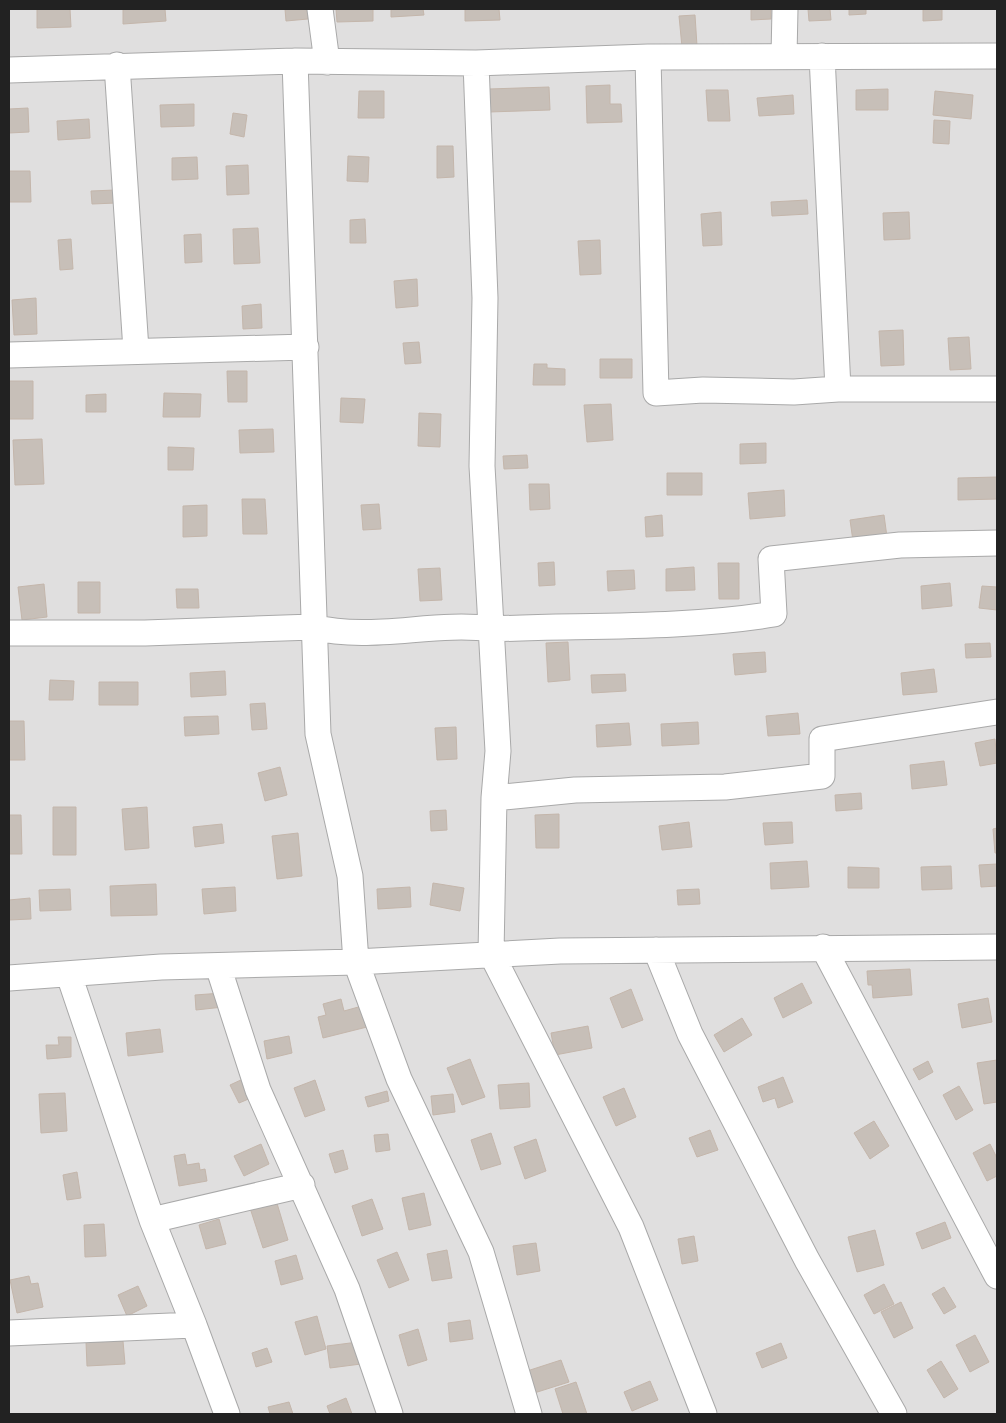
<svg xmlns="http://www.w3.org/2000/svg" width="1006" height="1423" viewBox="0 0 1006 1423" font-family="Signika,sans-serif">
	<rect width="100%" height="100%" fill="#f2efe9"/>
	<path fill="#e0dfdf" d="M9,9H997V1414H9Z"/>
	<path fill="#c7bfb8" stroke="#c4b6ab" d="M37,9H70L71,27L37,28Z
		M123,9H165L166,21L123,24Z
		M285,9H307L308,19L286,21Z
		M336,9H373V21L337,22Z
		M391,9H423L424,15L391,17Z
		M465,9H499L500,20L465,21Z
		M751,9H771V19L751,20Z
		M808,9H830L831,20L809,21Z
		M849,9H866V14L849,15Z
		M923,9H942V20L923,21Z
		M695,15L697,46L682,47L679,16Z
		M610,85V104H621L622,122L587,123L586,86Z
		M549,87L550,110L489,112V89Z
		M888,89V110H856V90Z
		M706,90H728L730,121H708Z
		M359,91H384V118H358Z
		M935,91L973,95L971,119L933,115Z
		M793,95L794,114L759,116L757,98Z
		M194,104V126L161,127L160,105Z
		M28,108L29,132L9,133V109Z
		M233,113L247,115L244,137L230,134Z
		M89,119L90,138L58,140L57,121Z
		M934,120L950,121L949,144L933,143Z
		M437,146H453L454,177L437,178Z
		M348,156L369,157L368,182L347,181Z
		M197,157L198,179L172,180V158Z
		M248,165L249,194L227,195L226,166Z
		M9,171H30L31,202H9Z
		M115,190L116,203L92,204L91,191Z
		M807,200L808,214L772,216L771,202Z
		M721,212L722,245L703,246L701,214Z
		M909,212L910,239L884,240L883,213Z
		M365,219L366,243H350V220Z
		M258,228L260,263L234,264L233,229Z
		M201,234L202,262L185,263L184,235Z
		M71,239L73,269L60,270L58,240Z
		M600,240L601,274L580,275L578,241Z
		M417,279L418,306L396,308L394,281Z
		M36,298L37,334L14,335L12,300Z
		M261,304L262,328L243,329L242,306Z
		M903,330L904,365L881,366L879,331Z
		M969,337L971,369L950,370L948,338Z
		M419,342L421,363L405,364L403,343Z
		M600,359H632V378H600Z
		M534,364H547V368L565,369V385H533Z
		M227,371H247V402H228Z
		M9,381H33V419H9Z
		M164,393L201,394L200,417H163Z
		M106,394V412H86V395Z
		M341,398L365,399L363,423L340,422Z
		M611,404L613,440L587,442L584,405Z
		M419,413L441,414L440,447L418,446Z
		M273,429L274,452L240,453L239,430Z
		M42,439L44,484L15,485L13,440Z
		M766,443V463L740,464V444Z
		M168,447L194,448L193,470H168Z
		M527,455L528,468L504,469L503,456Z
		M667,473H702V495H667Z
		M997,477V499L958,500V478Z
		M529,484H549L550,509L530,510Z
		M784,490L785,516L750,519L748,493Z
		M242,499H265L267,534H243Z
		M379,504L381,529L363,530L361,505Z
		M207,505V536L183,537V506Z
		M662,515L663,536L646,537L645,517Z
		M884,515L887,537L853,541L850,520Z
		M554,562L555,585L539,586L538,563Z
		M718,563H739V599H719Z
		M694,567L695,590L666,591V569Z
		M440,568L442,600L420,601L418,569Z
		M634,570L635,589L608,591L607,571Z
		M78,582H100V613H78Z
		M950,583L952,606L922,609L921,586Z
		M44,584L47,617L22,620L18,587Z
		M982,586L997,587V610L979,608Z
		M176,589H198L199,608H177Z
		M568,642L570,680L548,682L546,643Z
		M990,643L991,657L966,658L965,644Z
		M765,652L766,672L735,675L733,654Z
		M934,669L937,692L903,695L901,673Z
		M225,671L226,695L191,697L190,673Z
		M625,674L626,691L592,693L591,675Z
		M50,680L74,681L73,700H49Z
		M99,682H138V705H99Z
		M265,703L267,729L252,730L250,704Z
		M798,713L800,734L768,736L766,716Z
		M218,716L219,734L185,736L184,717Z
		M9,721H24L25,760H9Z
		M698,722L699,744L662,746L661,724Z
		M629,723L631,745L597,747L596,725Z
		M456,727L457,759L437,760L435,728Z
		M995,739L997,763L980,766L975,743Z
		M944,761L947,785L912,789L910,765Z
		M280,767L287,795L265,801L258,773Z
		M861,793L862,809L836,811L835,795Z
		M53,807H76V855H53Z
		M147,807L149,848L125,850L122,809Z
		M446,810L447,830L431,831L430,811Z
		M559,814V848H536L535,815Z
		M9,815H21L22,854H9Z
		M689,822L692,847L662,850L659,826Z
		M792,822L793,843L765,845L763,823Z
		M222,824L224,843L195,847L193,827Z
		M997,828V853H995L993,829Z
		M298,833L302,876L277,879L272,836Z
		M807,861L809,887L771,889L770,863Z
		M997,864V886L981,887L979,865Z
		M951,866L952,889L922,890L921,867Z
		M848,867L879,868V888H848Z
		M433,883L464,888L460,911L430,905Z
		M156,884L157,915L111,916L110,886Z
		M235,887L236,911L204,914L202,889Z
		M410,887L411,907L378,909L377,889Z
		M70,889L71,910L40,911L39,890Z
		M699,889L700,904L678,905L677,890Z
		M30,898L31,919L9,920V900Z
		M910,969L912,995L873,998L872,985H868L867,971Z
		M802,983L812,1003L783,1018L774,998Z
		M631,989L643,1020L622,1028L610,998Z
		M222,993L223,1007L196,1010L195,995Z
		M988,998L992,1022L962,1028L958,1004Z
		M341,999L344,1011L362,1006L367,1027L323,1038L318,1017L326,1015L323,1004Z
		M742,1018L752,1035L724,1052L714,1035Z
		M588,1026L592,1048L555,1055L551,1033Z
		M160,1029L163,1052L128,1056L126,1033Z
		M289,1036L292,1053L267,1059L264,1041Z
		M58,1037H71V1057L47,1059L46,1045H59Z
		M470,1059L485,1097L462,1105L447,1068Z
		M997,1060V1102L984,1104L977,1063Z
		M928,1061L933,1072L919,1080L913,1069Z
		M783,1077L793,1102L778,1108L775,1098L763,1102L758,1087Z
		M243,1079L251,1098L239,1103L230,1085Z
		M315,1080L325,1110L305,1117L294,1088Z
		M529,1083L530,1107L500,1109L498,1085Z
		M959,1086L973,1110L956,1120L943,1095Z
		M624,1088L636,1117L616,1126L603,1097Z
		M387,1091L389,1101L368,1107L365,1097Z
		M65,1093L67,1131L41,1133L39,1094Z
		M453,1094L455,1112L433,1115L431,1096Z
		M874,1121L889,1146L870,1159L854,1133Z
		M710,1130L718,1150L697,1157L689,1138Z
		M491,1133L501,1164L481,1170L471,1140Z
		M388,1134L390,1150L376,1152L374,1135Z
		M536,1139L546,1171L525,1179L514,1147Z
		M261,1144L269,1164L244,1176L234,1156Z
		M990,1144L997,1158V1176L987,1181L973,1153Z
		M343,1150L348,1169L335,1173L329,1154Z
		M185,1154L187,1165L199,1163L200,1170L205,1169L207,1181L179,1186L174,1156Z
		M77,1172L81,1198L67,1200L63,1175Z
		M424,1193L431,1225L409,1230L402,1198Z
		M372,1199L383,1229L362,1236L352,1206Z
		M276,1200L288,1240L263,1248L250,1208Z
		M219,1219L226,1244L206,1249L199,1225Z
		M945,1222L951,1238L922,1249L916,1233Z
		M104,1224L106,1256L85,1257L84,1225Z
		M875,1230L884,1265L857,1272L848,1237Z
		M694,1236L698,1261L682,1264L678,1239Z
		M536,1243L540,1271L517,1275L513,1246Z
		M447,1250L452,1278L432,1281L427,1254Z
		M397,1252L409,1280L389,1288L377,1260Z
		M296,1255L303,1279L281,1285L275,1261Z
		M29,1276L31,1284L38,1283L43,1307L17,1313L10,1280Z
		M884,1284L894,1304L874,1314L864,1295Z
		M138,1286L147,1306L127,1316L118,1295Z
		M944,1287L956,1307L944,1314L932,1294Z
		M901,1302L913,1328L894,1338L881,1312Z
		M317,1316L326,1349L305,1355L295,1322Z
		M470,1320L473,1339L450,1342L448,1323Z
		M418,1329L427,1360L408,1366L399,1335Z
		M975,1335L989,1362L970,1372L956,1345Z
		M123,1341L125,1364L87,1366L86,1342Z
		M358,1342L361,1364L330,1368L327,1346Z
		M781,1343L787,1358L762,1368L756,1353Z
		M267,1348L272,1362L256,1367L252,1353Z
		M561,1360L569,1382L531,1394L524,1372Z
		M941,1361L958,1389L944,1398L927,1370Z
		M650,1381L658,1400L632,1411L624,1392Z
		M576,1382L587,1414H563L555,1389Z
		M346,1398L352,1414H330L327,1406Z
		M289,1402L293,1414H270L268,1407Z"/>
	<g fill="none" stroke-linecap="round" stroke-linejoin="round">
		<defs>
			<path id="street" d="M320,9L327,62
				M784,56L785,9
				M822,56L838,389
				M648,57L656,393L703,390L794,392L838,389H997
				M295,61L318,734L350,876L356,962L399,1079L481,1252L529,1414
				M476,63L485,298L482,466L498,751L494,798L491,953L631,1227L704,1414
				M117,65L136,350
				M9,70L295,61L476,63L648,57L997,56
				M9,355L306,347
				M9,633H145L313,627C371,642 433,621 492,629C586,625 680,629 774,614L771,559L900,545L997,543
				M494,798L575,790L725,787L822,776V739L997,712
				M823,947L997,1276
				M656,950L690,1034L807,1260L894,1414
				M218,966L258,1090L347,1289L390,1414
				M69,975L152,1220L194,1325L227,1414
				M9,978L161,967L356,962L560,951L997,947
				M152,1220L302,1185
				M9,1333L194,1325"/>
		</defs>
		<use href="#street" stroke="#a9a9a9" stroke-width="27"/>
		<use href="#street" stroke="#fff" stroke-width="25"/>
	</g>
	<rect width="1006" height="1423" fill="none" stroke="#222222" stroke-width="20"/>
</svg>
